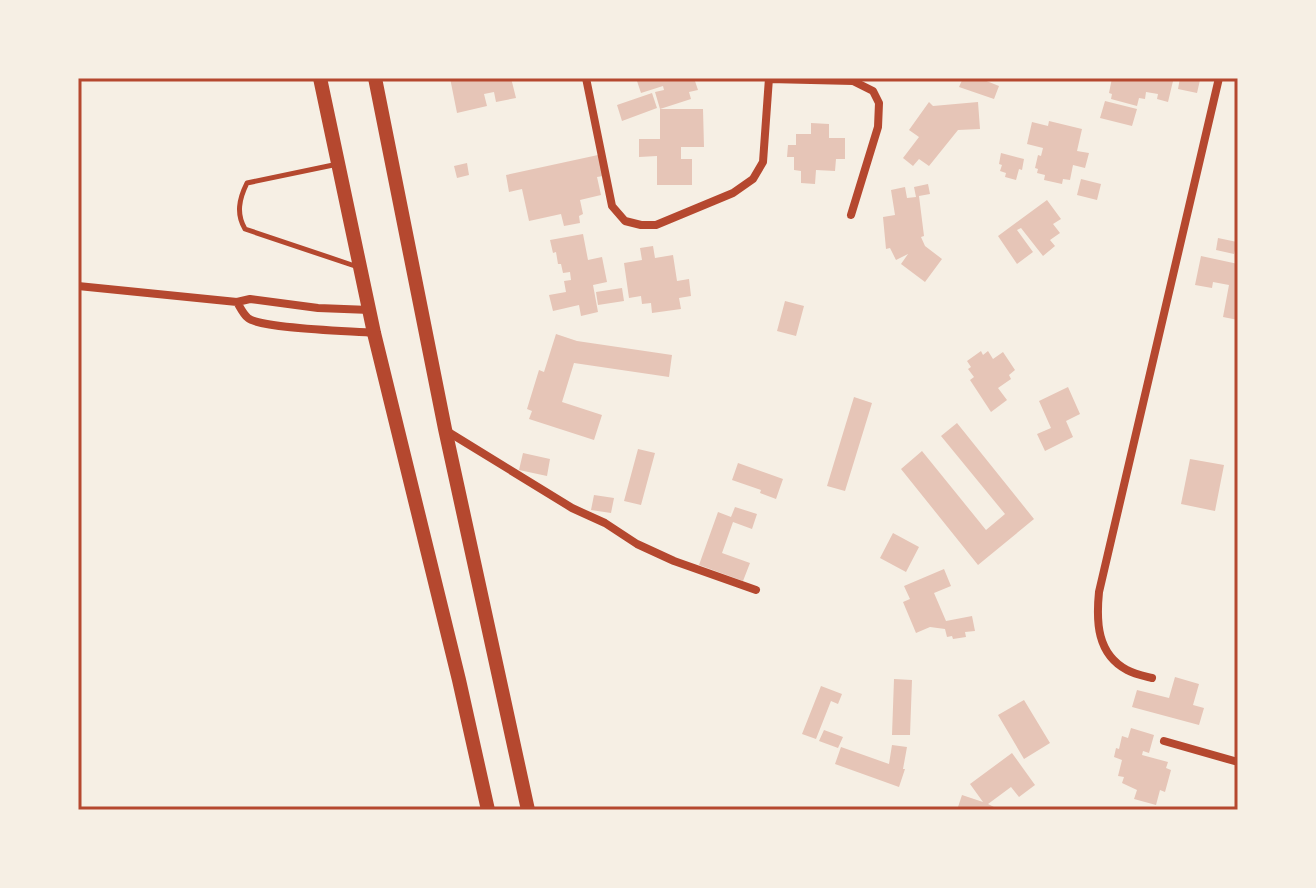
<svg xmlns="http://www.w3.org/2000/svg" width="1316" height="888" viewBox="0 0 1316 888" font-family="'Fira Sans Condensed',sans-serif">
	<rect width="100%" height="100%" fill="#f6efe4"/>
	<path fill="#e6c5b7" d="M450,78H511L516,98L496,102L494,92L484,94L487,106L457,113Z
		M636,78H694L698,90L689,92L691,99L660,109L655,92L664,90L663,86L641,93Z
		M963,78H985L984,80L999,86L994,99L959,87Z
		M1112,78H1158L1173,81L1168,102L1157,99L1158,94L1146,92L1145,99L1139,98L1137,106L1111,99L1112,94L1109,93Z
		M1180,78L1200,80L1197,93L1178,89Z
		M652,93L657,108L622,121L617,105Z
		M1105,101L1137,109L1132,126L1100,118Z
		M929,102L933,106L978,102L980,129L958,130L929,166L919,159L913,166L903,158L919,137L909,130Z
		M660,109H703L704,147H681V159H692V185H657V156L639,157V139H660Z
		M1049,121L1082,129L1077,151L1089,153L1085,168L1073,165L1070,180L1063,179L1062,184L1044,180L1045,175L1037,173L1038,169L1035,168L1038,155L1041,156L1043,148L1027,144L1032,122L1048,126Z
		M811,123L829,124V138H845V159H836L835,171L816,170L815,184L801,183V171L794,170V157H787L788,145H796V134H811Z
		M1001,153L1024,159L1022,170L1019,169L1016,180L1005,177L1006,173L1000,171L1002,165L999,164Z
		M598,155L603,176L597,177L601,195L580,200L583,214L579,216L580,223L564,226L561,214L529,221L522,189L509,192L506,175Z
		M467,163L469,175L457,178L454,166Z
		M1081,179L1101,184L1097,200L1077,195Z
		M928,184L930,194L919,196L924,236L921,237L925,246L942,259L925,282L901,264L908,254L896,260L890,248L886,249L883,217L895,215L891,190L905,187L907,198L916,197L914,187Z
		M1047,200L1061,219L1053,224L1060,233L1050,240L1055,246L1043,256L1021,228L1017,230L1033,252L1017,264L998,236Z
		M583,234L588,260L602,257L607,282L593,285L598,312L581,316L579,305L553,311L549,295L566,292L564,281L571,280L570,272L563,273L561,264H558L556,252L553,253L550,240Z
		M1218,238L1237,242L1234,254L1216,250Z
		M653,246L655,258L673,255L677,281L689,279L691,296L679,298L681,309L652,313L651,303L642,304L641,296L629,298L624,263L642,260L640,248Z
		M1201,256L1238,264V320L1223,317L1229,285L1213,282L1212,288L1195,285Z
		M622,288L624,301L598,305L596,292Z
		M785,301L804,306L796,336L777,331Z
		M556,334L577,341L672,355L669,377L574,363L562,402L602,415L594,440L529,419L532,411L527,409L539,370L544,372Z
		M981,351L983,355L988,351L993,359L1003,352L1015,370L1009,375L1011,379L998,388L1007,400L991,412L970,380L974,377L968,369L971,367L967,361Z
		M1068,387L1080,414L1066,421L1073,437L1045,451L1037,434L1051,428L1039,401Z
		M854,397L872,403L845,491L827,486Z
		M957,423L1034,519L978,565L901,469L922,451L986,530L1005,514L941,436Z
		M638,449L655,453L641,505L624,501Z
		M523,453L550,459L547,476L519,470Z
		M1190,459L1224,465L1215,511L1181,504Z
		M738,463L783,479L776,499L760,493L761,490L732,480Z
		M594,495L614,498L611,513L591,510Z
		M735,507L757,514L752,529L733,522L722,553L750,563L743,581L699,565L718,512L731,517Z
		M893,533L919,547L906,572L880,558Z
		M944,569L951,586L934,593L946,621L972,616L975,631L965,632L966,637L953,639L952,636L947,637L945,629L930,627L916,633L903,602L910,599L904,586Z
		M1175,677L1199,684L1193,705L1204,708L1199,725L1132,707L1137,690L1169,698Z
		M894,679L912,680L910,735H892Z
		M821,686L842,694L838,704L831,701L816,739L802,734Z
		M1024,700L1050,743L1024,759L998,715Z
		M1131,728L1154,735L1149,753L1143,751L1142,755L1168,762L1166,768L1171,770L1165,792L1160,790L1156,805L1134,799L1137,790L1122,783L1124,777L1118,776L1122,760L1114,757L1116,748L1119,749L1122,736L1128,738Z
		M824,730L843,737L838,748L819,741Z
		M892,745L907,747L903,769H905L899,787L835,764L841,747L889,764Z
		M1012,753L1035,785L1019,797L1011,787L988,804L994,807L993,810H957L962,795L983,802L970,784Z"/>
	<g fill="none" stroke-linecap="round" stroke-linejoin="round">
		<path stroke="#b5482f" stroke-width="5" d="M338,164L247,183C239,199 236,214 245,229L355,266"/>
		<path stroke="#b5482f" stroke-width="8" d="M586,78L612,206L625,221L641,225H656L733,193L753,179L763,162L769,78
			M769,79L853,81L873,91L879,103L878,127L851,215
			M78,286L237,302L250,299L318,308L370,310
			M237,302C240,307 243,314 248,318C261,329 352,331 374,333
			M445,430L572,508L605,523L637,544L674,561L756,590
			M1152,678C1144,676 1134,674 1127,670C1097,654 1096,622 1099,592L1219,78
			M1164,741L1238,762"/>
		<path stroke="#b5482f" stroke-width="14" d="M320,78L374,333L459,680L488,810
			M375,78L445,429L528,810"/>
	</g>
	<rect width="1316" height="888" fill="none" stroke="#f6efe4" stroke-width="160"/>
	<rect x="80" y="80" width="1156" height="728" fill="none" stroke="#b5482f" stroke-width="3"/>
</svg>
